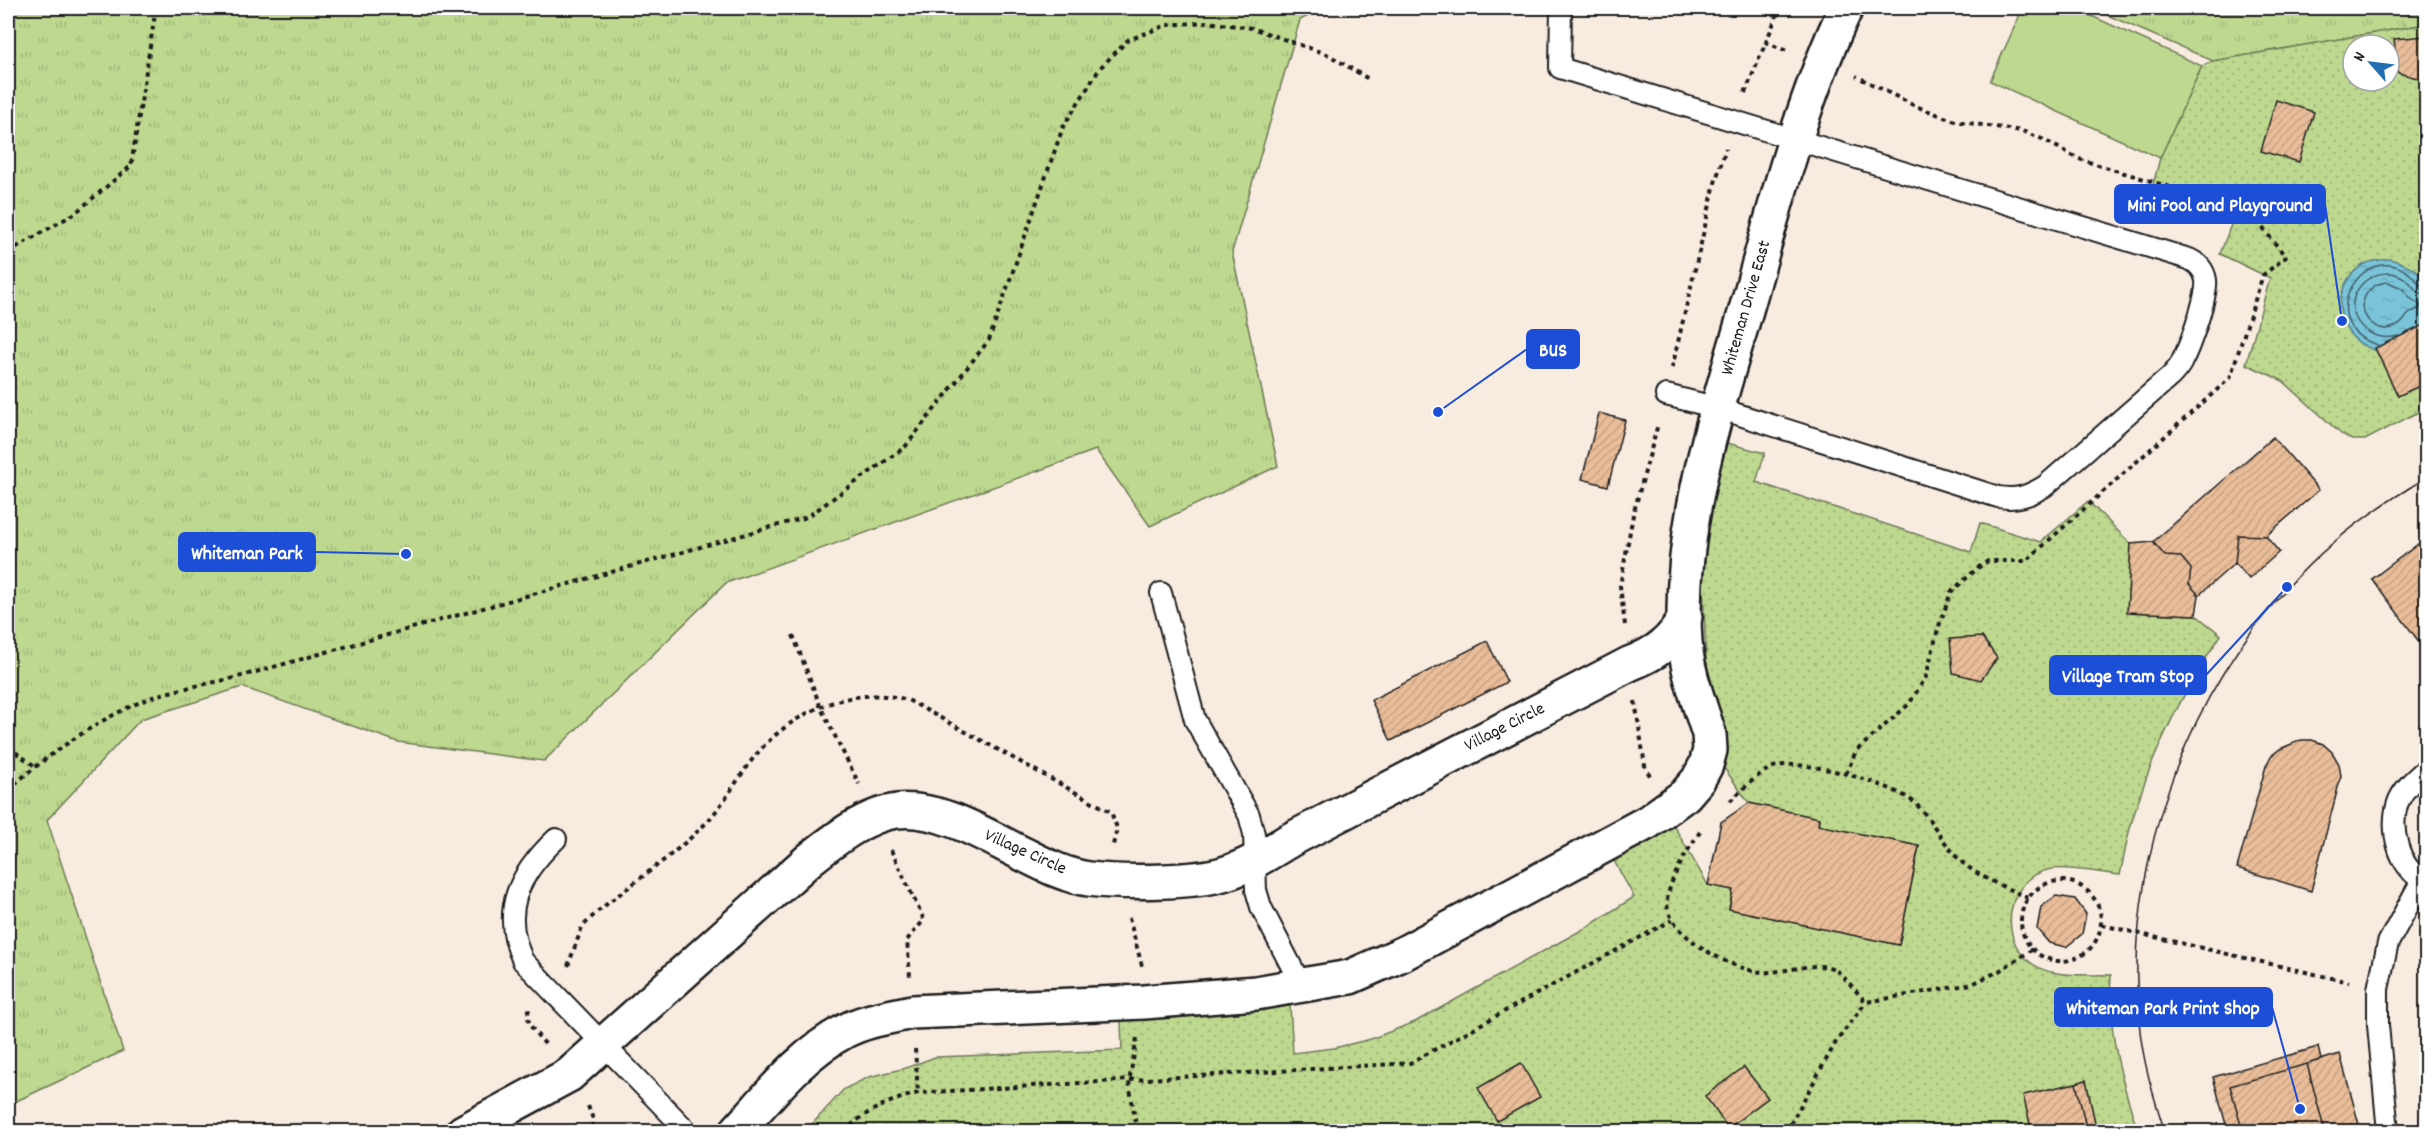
<svg xmlns="http://www.w3.org/2000/svg" width="2434" height="1139" viewBox="0 0 2434 1139" font-family="Dekko,sans-serif">
	<defs>
		<pattern id="grass-tufts" width="24" height="20" patternUnits="userSpaceOnUse" patternTransform="scale(1.5)"><rect width="24" height="20" fill="#bed88f"/><path d="M3 7l-1-3M5 7V3M7 7l1-3M15 17l-1-3M17 17v-4M19 17l1-3" fill="none" stroke="#a3b97b"/></pattern>
		<pattern id="park-dots" width="8" height="8" patternUnits="userSpaceOnUse" patternTransform="scale(1.5)"><rect width="8" height="8" fill="#bed88f"/><path d="M2 2h.1M6 6h.1" fill="none" stroke="#a3b97b" stroke-width="1.8" stroke-linecap="round"/></pattern>
		<pattern id="water-ripples" width="26" height="14" patternUnits="userSpaceOnUse" patternTransform="scale(1.5)"><rect width="26" height="14" fill="#7ac4da"/><path d="M2 4q2-2 4 0t4 0M15 11q2-2 4 0t4 0" fill="none" stroke="#69a8ba"/></pattern>
		<pattern id="building-hatch" width="6" height="6" patternUnits="userSpaceOnUse" patternTransform="scale(1.5)"><rect width="6" height="6" fill="#e9bd99"/><path d="M-1 1l2-2M0 6l6-6M5 7l2-2" fill="none" stroke="#c7a283"/></pattern>
	</defs>
	<rect width="100%" height="100%" fill="#f8ebe0"/>
	<filter id="ink" filterUnits="userSpaceOnUse"><feTurbulence type="fractalNoise" baseFrequency=".0167" numOctaves="2"/><feDisplacementMap in="SourceGraphic" scale="12" xChannelSelector="R" yChannelSelector="G"/><feConvolveMatrix kernelMatrix="1 2 1 2 8 2 1 2 1" color-interpolation-filters="sRGB"/></filter>
	<g filter="url(#ink)">
		<path fill="url(#grass-tufts)" stroke="#6d7a56" stroke-width="1.5" d="M8,8H1325L1300,20L1232,252L1278,466L1150,526L1096,450L726,583L544,761L398,742L242,687L141,719L47,820L123,1051L8,1105Z
			M2091,8H2426V24L2213,61Z"/>
		<path fill="url(#park-dots)" stroke="#6d7a56" stroke-width="1.5" fill-rule="evenodd" d="M2426,24V408L2365,440H2352L2341,434L2283,381L2246,364L2270,278L2220,254L2232,222L2150,196L2160,158L2202,66L2213,61ZM2353,45H2389V81H2353Z
			M1727,443L1765,453L1756,482L1971,552L1980,523L2041,542L2088,501L2131,544L2128,612L2196,615L2221,635C2183,691 2151,756 2132,821C2127,838 2124,857 2120,875C2103,873 2067,866 2051,869C2008,877 1996,936 2030,962C2050,979 2086,974 2111,975C2107,1029 2121,1080 2138,1131L805,1132L844,1089L869,1077L906,1068L935,1057L1122,1050L1121,1021L1290,1006L1293,1053L1334,1048L1371,1039L1415,1022L1589,926L1634,897L1613,859L1674,826L1708,885L1733,890L1729,909L1899,944L1919,846L1818,825L1819,818L1749,803L1722,765L1724,736L1706,660L1703,580L1707,519Z"/>
		<path fill="#bed88f" stroke="#6d7a56" stroke-width="1.5" d="M2023,8H2074L2202,66L2160,158L1990,81Z"/>
		<path fill="url(#water-ripples)" stroke="#54818e" stroke-width="1.5" d="M2390,259C2421,268 2426,275 2426,306C2426,314 2428,322 2425,330C2416,335 2398,350 2389,352C2382,353 2373,350 2367,347C2333,332 2331,284 2363,265C2372,260 2381,260 2390,259Z"/>
		<g fill="none" stroke-linecap="round" stroke-linejoin="round">
			<path stroke="#425f68" stroke-width="1.5" d="M2388,282L2402,288L2410,298L2422,306C2419,309 2415,310 2410,313C2405,317 2403,324 2397,326C2380,335 2365,322 2362,306C2365,291 2373,283 2388,282Z
				M2398,336C2365,345 2337,309 2363,283C2375,271 2396,269 2409,282C2415,288 2416,294 2426,294
				M2378,345C2305,325 2372,222 2420,285L2426,287"/>
		</g>
		<path fill="url(#building-hatch)" stroke="#1c1c1c" stroke-width="1.5" d="M2426,36L2425,80L2398,73L2394,39Z
			M2276,100L2314,112L2299,162L2261,151Z
			M2424,325L2426,330V383L2398,396L2375,348Z
			M1599,413L1625,420L1608,486L1582,479Z
			M2273,437L2319,490L2266,536L2238,535L2235,563L2199,595L2189,584L2191,569L2181,557L2165,556L2153,542Z
			M2238,535L2266,536L2279,552L2249,579L2235,563Z
			M2426,538V651L2372,579Z
			M2153,542L2165,556L2181,557L2191,569L2189,584L2199,595L2196,615L2127,612L2131,544Z
			M1982,637L1997,658L1981,680L1953,673L1950,639Z
			M1487,641L1507,682L1391,741L1371,700Z
			M2301,740H2312L2323,744L2332,752L2339,764L2341,776L2311,891L2237,868L2266,766L2271,756L2280,749Z
			M1749,803L1819,818L1818,825L1919,846L1899,945L1729,909L1733,890L1708,885L1721,822Z
			M2056,896L2075,899L2086,914L2082,934L2066,947L2049,943L2037,929L2041,907Z
			M2318,1047L2321,1060L2230,1086L2243,1132H2228L2213,1077Z
			M2340,1054L2361,1132H2325L2307,1064Z
			M1521,1063L1540,1097L1497,1121L1478,1088Z
			M2307,1064L2325,1132H2243L2230,1086Z
			M1744,1067L1768,1098L1728,1128L1705,1096Z
			M2086,1080L2097,1132H2087L2076,1083Z
			M2076,1083L2087,1132H2032L2023,1095Z"/>
		<g fill="none" stroke-linecap="round" stroke-linejoin="round">
			<defs>
				<path id="service" d="M1561,8L1560,68L2189,259C2198,263 2204,269 2206,280C2208,295 2190,346 2182,361C2180,367 2175,371 2171,376L2045,486C2029,496 2017,500 1998,497L1718,408L1666,395
					M1161,593L1195,720L1249,815L1254,834L1256,890L1261,907L1302,987
					M2426,769C2416,778 2405,787 2399,800C2388,827 2398,869 2426,882
					M556,839C518,875 500,911 523,961L688,1132
					M2388,1132L2378,1025V989L2388,943L2422,880"/>
				<path id="minor" d="M463,1132L569,1075L810,859C834,840 865,815 897,811C939,807 981,833 1017,851C1039,862 1064,876 1089,879C1121,883 1196,883 1226,873C1249,866 1270,852 1290,840L1629,664C1655,654 1673,642 1685,617
					M736,1132C769,1096 801,1054 845,1031C866,1020 890,1017 912,1012L1144,1002L1256,993L1350,977L1402,954L1648,822L1685,795L1698,780L1706,765L1710,750L1709,734C1700,705 1687,673 1685,642C1677,523 1718,409 1750,296C1777,199 1803,98 1846,8"/>
			</defs>
			<use href="#service" stroke="#1c1c1c" stroke-width="24"/>
			<use href="#minor" stroke="#1c1c1c" stroke-width="38"/>
			<path stroke="#1c1c1c" stroke-width="4" stroke-dasharray="4.5 4.5" stroke-linecap="butt" d="M1765,42L1787,51
				M1745,93L1780,8
				M8,252L74,214L131,166L156,8
				M1672,368L1715,183L1726,148
				M1625,625L1620,586L1633,515L1658,424
				M793,635L821,708L859,784
				M1635,701L1645,766L1650,776
				M8,747L35,766
				M1846,774L1856,751L1909,704L1926,677L1938,629L1951,592L1979,567L1988,561H2026L2230,378L2263,275L2286,257L2256,220L2247,214L2206,198L2079,159L2042,139L2022,131L1955,121L1913,105L1856,76
				M8,790C48,754 110,710 162,694C187,687 213,683 238,677L807,517L905,447L989,340L1063,127L1100,68L1128,40L1167,25L1207,22L1252,28L1329,55L1370,80
				M1730,801C1744,789 1760,770 1777,766C1806,759 1895,784 1916,804C1933,821 1947,850 1964,864C1983,879 2007,888 2028,898
				M1700,832C1689,847 1667,884 1667,902C1667,935 1732,970 1761,972C1782,974 1817,960 1834,969C1844,975 1857,993 1866,1002L1972,984L1999,971L2033,949
				M891,850L924,920L907,940L910,976
				M2021 921a40 40 0 1 1 80 0a40 40 0 1 1-80 0Z
				M1129,918L1142,966
				M2102,925L2349,982
				M568,966L582,927L597,912C631,884 669,859 700,829C722,808 736,780 755,756C791,712 852,684 908,700L1111,812L1117,828L1113,845
				M529,1009C524,1024 538,1035 547,1046
				M1137,1038L1129,1082L1137,1132
				M915,1049L918,1093
				M588,1106L593,1119L592,1132
				M844,1132C866,1110 889,1101 918,1093L1410,1063L1672,920
				M1786,1132L1836,1042L1866,1002"/>
			<use href="#service" stroke="#fff" stroke-width="20"/>
			<use href="#minor" stroke="#fff" stroke-width="33"/>
			<path stroke="#1c1c1c" stroke-width="1.5" d="M2165,1132C2153,1095 2142,1059 2139,1021C2125,865 2183,702 2288,587C2327,543 2376,507 2426,478"/>
		</g>
	</g>
	<g text-anchor="middle" dominant-baseline="central" stroke-width="4.5" stroke-linejoin="round" paint-order="stroke">
		<g font-size="18" fill="#1c1c1c" stroke="#fff">
			<text transform="translate(1747 308) rotate(-74)">Whiteman Drive East</text>
			<text transform="translate(1505 728) rotate(-27)">Village Circle</text>
			<text transform="translate(1025 853) rotate(24)">Village Circle</text>
		</g>
	</g>
	<path fill="none" stroke="#1d4ed8" stroke-width="2" d="M2342 321L2325 204M1438 412L1527 349M406 554L315 552M2287 587L2206 675M2300 1109L2272 1007"/>
	<g fill="#1d4ed8" stroke="#fff" stroke-width="2">
		<circle cx="2342" cy="321" r="6"/>
		<circle cx="1438" cy="412" r="6"/>
		<circle cx="406" cy="554" r="6"/>
		<circle cx="2287" cy="587" r="6"/>
		<circle cx="2300" cy="1109" r="6"/>
	</g>
	<g fill="#1d4ed8" stroke="#1d4ed8" stroke-width="2">
		<rect x="2115" y="185" width="210" height="38" rx="6"/>
		<rect x="1527" y="330" width="52" height="38" rx="6"/>
		<rect x="179" y="533" width="136" height="38" rx="6"/>
		<rect x="2050" y="656" width="156" height="38" rx="6"/>
		<rect x="2055" y="988" width="217" height="38" rx="6"/>
	</g>
	<g font-size="20" text-anchor="middle" font-weight="bold" fill="#fff">
		<text x="2220" y="211">Mini Pool and Playground</text>
		<text x="1553" y="356">BUS</text>
		<text x="247" y="559">Whiteman Park</text>
		<text x="2128" y="682">Village Tram Stop</text>
		<text x="2163" y="1014">Whiteman Park Print Shop</text>
	</g>
	<rect width="2434" height="1139" fill="none" stroke="#fff" stroke-width="30"/>
	<rect x="15" y="15" width="2404" height="1109" fill="none" stroke="#1c1c1c" stroke-width="2" filter="url(#ink)"/>
	<g transform="translate(2371 63) rotate(298)"><circle r="28" fill="#ffffff" stroke="#a4a4a4" stroke-width="1.5"/>
	<path d="M0-4.5L10 22L0 15L-10 22Z" fill="#1f6fb2"/>
	<text y="-9" font-size="16" font-weight="bold" text-anchor="middle" fill="#1c1c1c">N</text>
	</g>
</svg>
